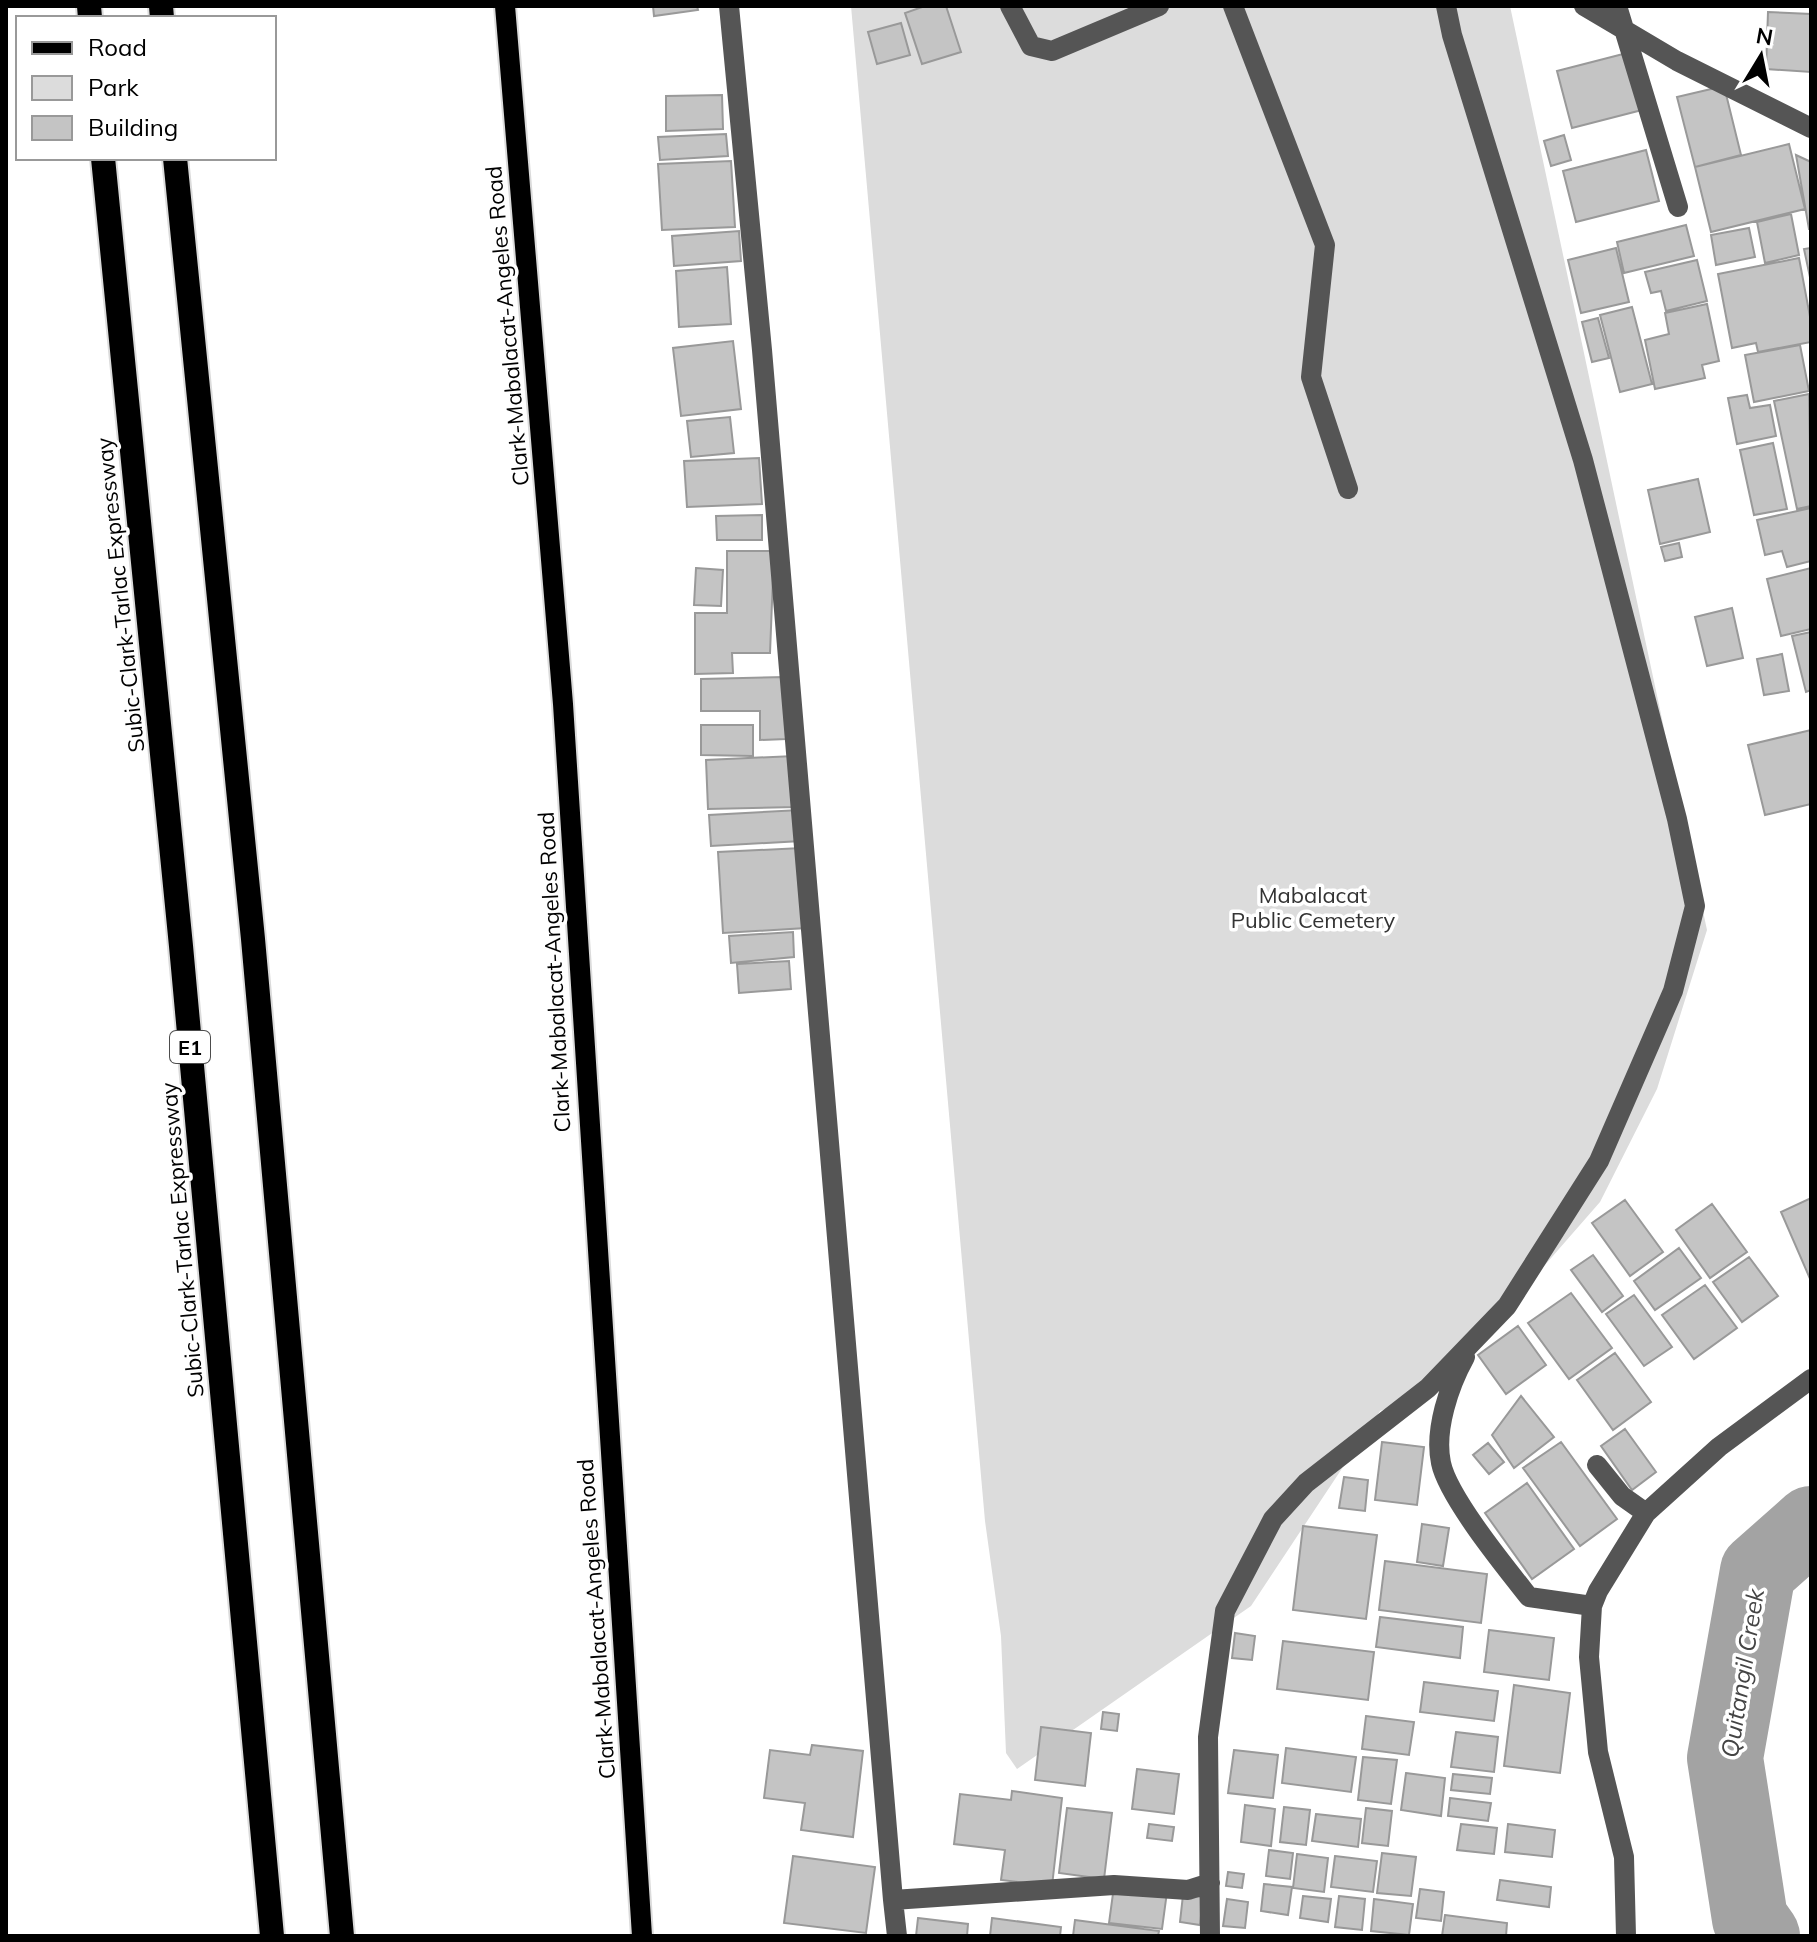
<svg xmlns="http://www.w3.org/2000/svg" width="1817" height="1942" viewBox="0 0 1817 1942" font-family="Mulish,sans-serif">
	<rect width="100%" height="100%" fill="#fff"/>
	<path fill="#dcdcdc" d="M851,6H1510L1707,930L1657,1089L1600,1202L1435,1391L1380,1411L1251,1606L1017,1769L1006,1753L1001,1636L985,1521Z"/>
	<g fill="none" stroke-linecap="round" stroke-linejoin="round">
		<path stroke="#a3a3a3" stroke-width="76" d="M1762,1936L1750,1919L1725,1758L1758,1571L1811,1524"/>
	</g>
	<path fill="#c4c4c4" stroke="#999" stroke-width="2" d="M653,6H697L698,10L654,16Z
		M925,6H946L961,52L922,64L905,13Z
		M1768,12L1811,14V72L1766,69Z
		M901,23L910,55L877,64L868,32Z
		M1627,53L1642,110L1572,128L1557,71Z
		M1724,86L1741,155L1695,167L1677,97Z
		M722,95L723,129L666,131V96Z
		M726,134L728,156L660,160L658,137Z
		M1564,135L1571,160L1551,166L1544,141Z
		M1789,144L1805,209L1711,232L1695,167Z
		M1646,150L1659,201L1576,222L1563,171Z
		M1796,155L1811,162V229H1809Z
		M731,161L735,227L662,230L658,164Z
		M1791,214L1799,255L1765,263L1757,222Z
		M1686,225L1694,256L1624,273L1617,242Z
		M1749,228L1755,257L1716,265L1711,235Z
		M739,231L741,261L674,266L672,236Z
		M1616,248L1629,302L1581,313L1568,260Z
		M1811,248V282L1804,249Z
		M1799,258L1811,322V342L1758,352L1756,343L1732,348L1718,274Z
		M1697,260L1707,301L1666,311L1661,291L1651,293L1645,272Z
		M727,267L731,324L679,327L676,271Z
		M1707,304L1719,361L1702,365L1705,378L1655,389L1645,340L1669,334L1665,313Z
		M1632,307L1652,384L1620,392L1600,315Z
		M1598,318L1609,358L1592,362L1582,322Z
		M733,341L741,409L681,416L673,348Z
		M1800,345L1809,391L1754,402L1745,355Z
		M1809,394L1811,506L1797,509L1774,401Z
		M1747,395L1750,408L1770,405L1776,436L1737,444L1728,398Z
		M730,417L734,453L691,457L687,421Z
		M1773,443L1787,509L1754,515L1740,450Z
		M759,458L762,504L687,507L684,461Z
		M1698,479L1710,532L1660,544L1648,490Z
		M1811,508V561L1787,567L1782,551L1765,555L1757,520Z
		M762,515V540H717L716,516Z
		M1679,543L1682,557L1665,561L1661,547Z
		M727,551H774L770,653H732L733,673L695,674V613H727Z
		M696,568L723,570L721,606L694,605Z
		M1811,568V629L1781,636L1767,579Z
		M1732,608L1743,658L1707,666L1695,617Z
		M1811,632V690L1806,692L1792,636Z
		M1782,654L1789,691L1764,695L1757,659Z
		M785,677L786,739L760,740V711H701V679Z
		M701,725H753V756L701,755Z
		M1811,730V804L1765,815L1748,745Z
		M794,756L796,807L708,809L706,760Z
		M800,810L801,841L711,846L709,815Z
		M801,848L806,928L723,933L718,852Z
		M793,932L794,957L731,963L729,936Z
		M789,961L791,989L739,993L737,964Z
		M1811,1198V1281L1781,1212Z
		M1625,1200L1663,1252L1630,1276L1592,1223Z
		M1712,1204L1747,1252L1710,1278L1676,1230Z
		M1679,1248L1701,1278L1655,1310L1634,1281Z
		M1593,1255L1623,1296L1602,1312L1571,1270Z
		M1749,1257L1778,1296L1742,1322L1713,1282Z
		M1705,1285L1737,1328L1694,1359L1662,1315Z
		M1571,1293L1612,1348L1569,1379L1528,1323Z
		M1634,1295L1672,1347L1644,1366L1606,1314Z
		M1518,1326L1546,1365L1506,1394L1478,1355Z
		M1615,1353L1651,1402L1613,1430L1577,1380Z
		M1521,1396L1554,1437L1514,1468L1492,1435Z
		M1625,1429L1656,1472L1632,1490L1601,1446Z
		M1382,1442L1424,1447L1417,1505L1375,1500Z
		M1561,1442L1617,1519L1580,1546L1523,1468Z
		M1488,1443L1504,1462L1489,1474L1473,1455Z
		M1344,1477L1368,1480L1365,1511L1339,1508Z
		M1527,1483L1574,1549L1532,1579L1485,1513Z
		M1422,1524L1449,1528L1443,1566L1417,1562Z
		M1303,1526L1377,1535L1366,1619L1293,1610Z
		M1385,1561L1487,1574L1481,1623L1379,1610Z
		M1380,1617L1463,1627L1460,1658L1376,1647Z
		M1489,1630L1554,1638L1549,1680L1484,1672Z
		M1235,1633L1255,1636L1252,1660L1232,1658Z
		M1283,1641L1374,1652L1368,1700L1277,1689Z
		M1424,1682L1498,1691L1494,1721L1420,1712Z
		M1514,1685L1570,1693L1560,1773L1504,1766Z
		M1103,1712L1119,1714L1117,1731L1101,1729Z
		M1366,1716L1414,1722L1409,1755L1362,1749Z
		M1041,1727L1091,1733L1085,1786L1035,1780Z
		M1456,1732L1498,1737L1494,1772L1451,1767Z
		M812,1745L863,1751L853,1837L801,1830L805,1803L764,1798L770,1750L810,1755Z
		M1286,1748L1356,1757L1351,1792L1282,1783Z
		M1234,1750L1278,1755L1273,1798L1228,1793Z
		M1363,1757L1397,1760L1391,1804L1358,1800Z
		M1137,1769L1179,1774L1174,1814L1132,1809Z
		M1406,1773L1445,1778L1441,1816L1401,1810Z
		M1453,1774L1492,1778L1490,1794L1451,1790Z
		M1012,1791L1062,1798L1052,1886L1001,1880L1005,1850L954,1844L960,1794L1011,1800Z
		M1450,1798L1491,1803L1488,1821L1448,1816Z
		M1245,1805L1275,1809L1271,1846L1241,1842Z
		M1284,1807L1310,1810L1306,1845L1280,1842Z
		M1067,1808L1112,1813L1104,1879L1059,1873Z
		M1366,1808L1392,1811L1388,1846L1362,1843Z
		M1316,1814L1361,1819L1358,1847L1312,1841Z
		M1149,1824L1174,1827L1172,1841L1147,1838Z
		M1461,1824L1497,1828L1494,1854L1457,1850Z
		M1508,1824L1555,1830L1552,1857L1505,1852Z
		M1269,1850L1293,1853L1290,1879L1266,1876Z
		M1382,1853L1416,1857L1411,1896L1377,1893Z
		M1297,1854L1328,1858L1324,1892L1293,1888Z
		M793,1856L875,1867L866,1933L784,1923Z
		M1335,1856L1377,1861L1373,1892L1331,1887Z
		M1228,1872L1244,1874L1242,1888L1226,1886Z
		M1500,1880L1551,1887L1549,1907L1497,1900Z
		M1264,1884L1292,1887L1288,1915L1261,1911Z
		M1114,1886L1167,1892L1162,1929L1109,1923Z
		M1420,1889L1444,1892L1441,1921L1416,1918Z
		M1183,1895L1203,1897L1200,1925L1180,1922Z
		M1303,1896L1331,1899L1328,1922L1300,1918Z
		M1339,1896L1365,1899L1362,1930L1335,1927Z
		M1227,1899L1248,1902L1245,1928L1223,1926Z
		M1374,1899L1413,1904L1409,1935L1371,1931Z
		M1445,1915L1507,1923L1506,1936H1442Z
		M918,1918L968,1924L967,1936H916Z
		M992,1918L1061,1927L1060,1936H990Z
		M1075,1920L1159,1931L1158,1936H1073Z"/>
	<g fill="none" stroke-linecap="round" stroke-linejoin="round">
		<defs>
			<path id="major" d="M505,6L563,704L642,1936"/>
			<path id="highway" d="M89,6L90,18
				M161,6L162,18
				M103,158L181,946L272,1936
				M175,158L253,939L342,1936"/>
		</defs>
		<use href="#major" stroke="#dbdbdb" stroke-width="24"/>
		<use href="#highway" stroke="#dbdbdb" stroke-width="28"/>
		<path stroke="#555" stroke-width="20" d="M729,6L762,350L893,1900L1114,1885L1188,1890L1210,1883
			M1010,6L1031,46L1052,51L1159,6
			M1233,6L1325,245L1311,377L1348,489
			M1584,6L1677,61L1811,128
			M1617,6L1678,207
			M1465,1357C1449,1386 1434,1430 1441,1463C1448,1497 1506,1568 1529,1597L1592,1606
			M1597,1465L1622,1496L1646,1513
			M893,1900L897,1936
			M1210,1936L1208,1737L1225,1611L1273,1519L1306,1483L1428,1388L1507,1306L1599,1161L1673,991L1695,906L1677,819L1583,460L1452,35L1446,6
			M1626,1936L1624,1857L1598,1752L1589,1657L1592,1606L1598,1591L1646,1513L1719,1447L1811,1379"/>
		<use href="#major" stroke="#000" stroke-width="20"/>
		<use href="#highway" stroke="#000" stroke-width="24"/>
	</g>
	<g text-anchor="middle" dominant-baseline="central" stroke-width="7" stroke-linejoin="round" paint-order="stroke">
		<rect fill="#fff" stroke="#4c4c4c" stroke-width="2" x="170" y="1031" width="40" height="32" rx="6"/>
		<g font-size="20" font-weight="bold" fill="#000">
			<text x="190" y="1047">E1</text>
		</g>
		<g font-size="22" fill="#000" stroke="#fff">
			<text transform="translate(507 326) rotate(-95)">Clark-Mabalacat-Angeles Road</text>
			<text transform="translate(120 595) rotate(-96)">Subic-Clark-Tarlac Expressway</text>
			<text transform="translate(554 972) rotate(-93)">Clark-Mabalacat-Angeles Road</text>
			<text transform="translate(182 1240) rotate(-95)">Subic-Clark-Tarlac Expressway</text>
			<text transform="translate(596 1619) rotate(-94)">Clark-Mabalacat-Angeles Road</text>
		</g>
		<g font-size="22" fill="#333" stroke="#fff">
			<text x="1313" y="895">Mabalacat<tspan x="1313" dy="25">Public Cemetery</tspan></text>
		</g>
		<g font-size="24" font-style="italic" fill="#444" stroke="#fff">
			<text transform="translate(1742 1673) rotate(-81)">Quitangil Creek</text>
		</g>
	</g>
	<rect width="1817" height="1942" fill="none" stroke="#000000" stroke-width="16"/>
	<rect x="16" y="16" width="260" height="144" fill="#ffffff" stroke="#999999" stroke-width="2"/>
	<rect x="32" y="42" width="40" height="12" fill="#000000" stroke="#999999" stroke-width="2"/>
	<text x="88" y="56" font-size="24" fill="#000000">Road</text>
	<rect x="32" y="76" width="40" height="24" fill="#dcdcdc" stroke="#999999" stroke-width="2"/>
	<text x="88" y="96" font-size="24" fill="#000000">Park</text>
	<rect x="32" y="116" width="40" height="24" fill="#c4c4c4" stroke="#999999" stroke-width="2"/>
	<text x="88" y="136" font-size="24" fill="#000000">Building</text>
	<g transform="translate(1761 56) rotate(10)" stroke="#ffffff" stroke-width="6" paint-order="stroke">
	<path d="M0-6L14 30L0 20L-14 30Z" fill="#000000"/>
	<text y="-12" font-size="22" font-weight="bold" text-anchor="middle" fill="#000000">N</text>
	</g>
</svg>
